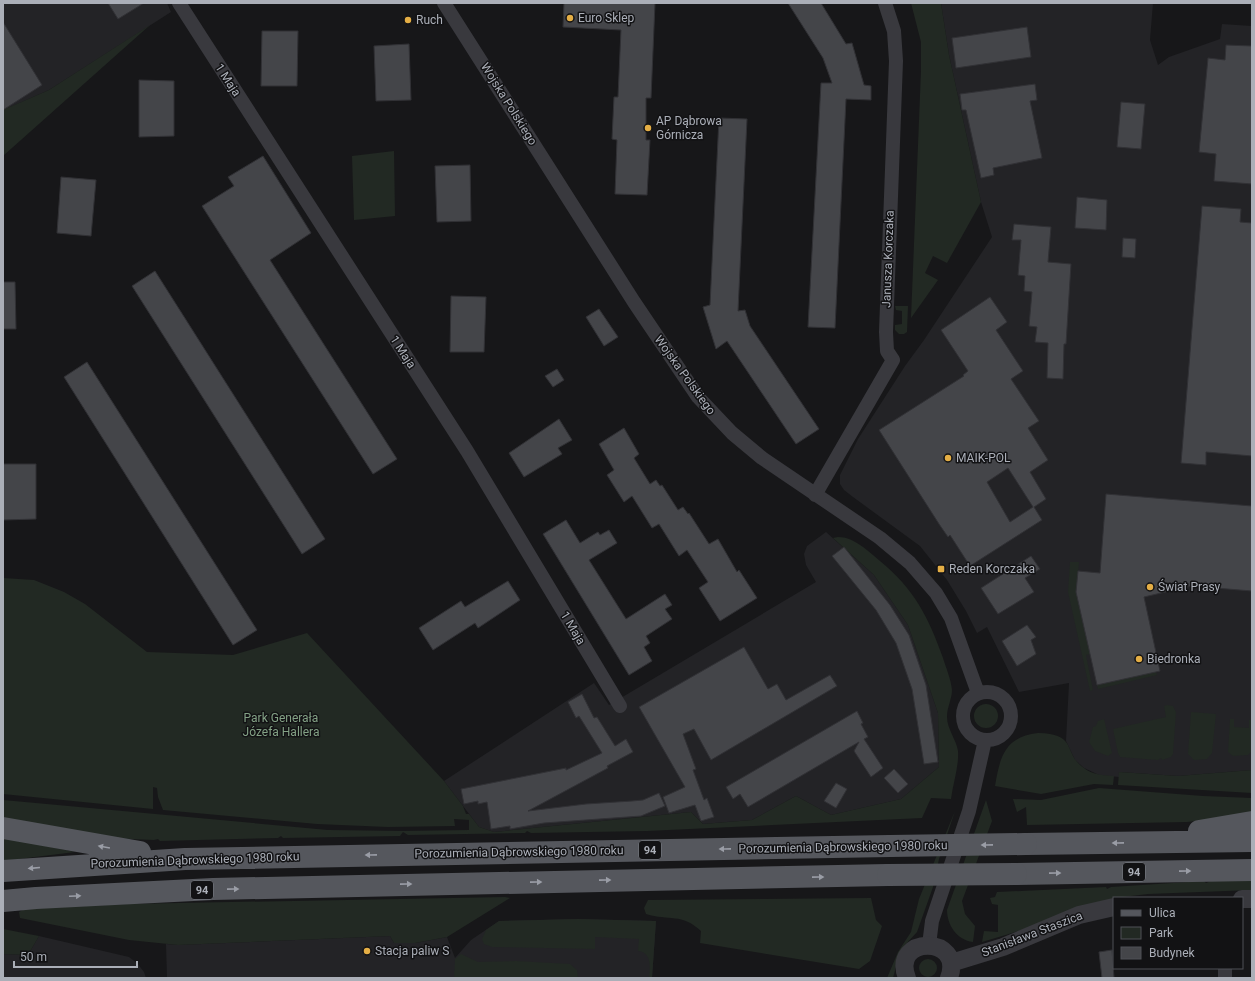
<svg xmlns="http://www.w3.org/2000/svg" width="1255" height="981" viewBox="0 0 1255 981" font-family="Roboto,sans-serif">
	<rect width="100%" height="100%" fill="#171719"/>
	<path fill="#232326" d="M3,3H167L171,12L49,90L4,110Z
		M941,3H1153L1150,40L1158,65L1169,57L1220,39L1222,24L1252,26V770L1178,776L1119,772V777L1099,775L1084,768L1075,760L1066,741L1069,683L1019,692L987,627L977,633L966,611L947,580L920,546L853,497L844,490L840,484V475L858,439L905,366L924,340L992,237L981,202L949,55Z
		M826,532L874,575L908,625L938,713L939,767L901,799L831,815L796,796L752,820L703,824L691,812L494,832L479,827L444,781L594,683L609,705L816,582L806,565L804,554L807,546Z
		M578,919L656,921L652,978H167L166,944L178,945L390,936L394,943H415L447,937L455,958L471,940L499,921Z
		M39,936L129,957L137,963L144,972L146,978H3V954L28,955Z"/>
	<path fill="#222923" d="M911,3H941L949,55L981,202L947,263L933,256L925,273L938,280L911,318L921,71V42Z
		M150,25L3,156V110L49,90Z
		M394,151L395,216L354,220L352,156Z
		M895,306H908L907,332L904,334H899L895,330V325L902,324V311L896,310Z
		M838,537C854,537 868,551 880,561C914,589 928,616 943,658C946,668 951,679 952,690C952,699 947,707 947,717C947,729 956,739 958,751C959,767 953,783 951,799L931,798L922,818L647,831L531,833L527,831L525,833L408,835L403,832L400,836L283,838L281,836L278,838L160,841L158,839L154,840L107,838L3,821V800L328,830L402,831L469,830V820L454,819L455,826L388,827L317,824L163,810L158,797L157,788L153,787V809L3,794V578L34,580L64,592L85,604L147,652L233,655L307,633L444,781L463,806L466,814H469L479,827L494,832L691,812L703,824L752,820L796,796L831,815L901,799L939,767L938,713L908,625L874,575L833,538Z
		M1070,562H1079L1076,593L1090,654L1086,655L1093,690L1090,691L1068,592Z
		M1156,672L1157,675L1098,689L1097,685Z
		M974 716a12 12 0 1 1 24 0a12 12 0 1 1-24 0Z
		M1167,705L1173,706L1176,712L1173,754L1171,757L1162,760L1161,758L1158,760L1120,757L1118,753L1113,729L1166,717L1164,706Z
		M1191,712L1216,714L1212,753L1207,759L1194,760L1188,754Z
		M1104,719L1112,753L1108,756L1095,751L1089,742L1093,727L1096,726L1098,721Z
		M1230,719H1234V727L1249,728V720H1252V751L1248,755L1233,756L1228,752Z
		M1038,733C1079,734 1062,753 1084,768C1092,775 1103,775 1114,776L1113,785L1094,784L1041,794L995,786C1000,756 1005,737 1038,733Z
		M1252,770V793L1118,785L1119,772L1178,776Z
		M1099,788L1203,796L1252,798V815L1187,822L1027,825L1026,807L1017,812L1013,799L1041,800Z
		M986,800L992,821L962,901L965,914L975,926L973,942C957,940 947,925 947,910Z
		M955,811L939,859L933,887L917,932L906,944L897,963L893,978H887L898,952L911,932L919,899Z
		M3,837L75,852L3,861Z
		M1252,880V890L1148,894L1114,898L1026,929L982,942L984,931L998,932V905L992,904L990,898L995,897L997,892L1106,887L1107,889L1111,887L1204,881L1206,883L1211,881Z
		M505,897L510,898L447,937L415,943H394L390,936L178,945L129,940L20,918L19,912L24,909L127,904Z
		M871,898L876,920L882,926L870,961L859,969L700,943L701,931C682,913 669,921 646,914L644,908L648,900Z
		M578,919L656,921L652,978H649C650,968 652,952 638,951L639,939L595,937V949L492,947L484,944L482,939L486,930L499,921Z
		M3,929L39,936L28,955L3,954Z
		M461,954L478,962L516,961L570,964L577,970L578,978H454L455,959Z
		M919 968a9 9 0 1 1 18 0a9 9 0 1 1-18 0Z"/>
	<path fill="#444549" stroke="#313135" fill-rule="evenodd" d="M108,3H144L118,19Z
		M564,3H655L651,98H646V140H650L647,195L615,194L617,140L612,139L614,97H618L621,30L563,27Z
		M788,3H821L846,44L852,43L864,85L871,86V100L846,99L835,328L808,327L821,83H832L823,58Z
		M3,22L42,85L3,110Z
		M1027,27L1031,57L956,68L952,38Z
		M262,31H298L297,86H261Z
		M409,44L411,100L376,101L374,46Z
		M1226,45L1252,46V184L1214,181L1216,154L1199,152L1208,58L1225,60Z
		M139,80L174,81V136L139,137Z
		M1035,84L1037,100L1030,101L1042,158L993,168L994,175L981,178L966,110H962L960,94Z
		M1121,102L1145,104L1141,149L1117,147Z
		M719,118L747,119L738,311L745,310L750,326L819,429L796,444L727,341L716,349L703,307L710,305Z
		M263,156L311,233L270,260L397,459L373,474L202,206L234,186L228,177Z
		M470,165L471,221L437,222L435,166Z
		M61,177L96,180L91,236L57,233Z
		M1077,197L1107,200L1106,230L1075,228Z
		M1202,206L1241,209L1240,222L1252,223V456L1206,452V465L1181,463Z
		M1014,224L1051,227L1048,262L1071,264L1066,344H1064L1063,379L1047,378L1048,343L1035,342L1037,327L1029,326L1032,292L1024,291L1025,276L1018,275L1021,240H1012Z
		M1123,238L1136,239L1135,258L1122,257Z
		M155,271L325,539L302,554L132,286Z
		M3,282H15L16,329H3Z
		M451,296L486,297L484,352H450Z
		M990,297L1007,322L996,330L1023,371L1011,379L1039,421L1028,428L1048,460L1030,472L1046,499L1034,507L1042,520L970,566L950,535L948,537L939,524L879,430L964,376L963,375L968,371L941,330ZM1008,468L1033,507L1010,522L987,482Z
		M599,309L618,337L604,346L586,317Z
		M87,362L257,630L233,645L64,377Z
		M557,369L564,380L553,387L545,376Z
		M559,419L572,440L558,448L562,454L524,477L509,453Z
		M624,428L639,454L634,458L650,484L656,480L660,486L662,485L678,510L683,507L688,514L689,513L709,544L718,539L737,572L739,570L757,598L720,621L699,588L708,582L687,550L679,556L659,524L652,528L632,496L624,502L607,475L614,470L599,444Z
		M3,464H36V519L3,520Z
		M1106,494L1252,506V591L1191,586L1144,597L1160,671L1097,685L1076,592L1078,571L1100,573Z
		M566,520L580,543L598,532L600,535L609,530L617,543L589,560L626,619L665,594L672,605L665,609L672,619L646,636L650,643L644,647L652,661L629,675L543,534Z
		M844,547L890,605L909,635L926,685L938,762L924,764L912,689L896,643L876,610L832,556Z
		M1031,556L1040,569L1025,578L1034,592L998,614L981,588Z
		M508,581L520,600L478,628L475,623L433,650L419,628L461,601L465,607Z
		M1027,625L1036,637L1031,640L1036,654L1017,666L1002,641Z
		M744,647L768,689L777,684L786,700L830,675L837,686L711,760L694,729L683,734L696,769L693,770L704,800L707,798L714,817L701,821L695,805L669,813L663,797L685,787L639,707Z
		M582,694L594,718L597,717L615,746L626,739L633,752L607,766L608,768L528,811L586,804L632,801L643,800L659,793L665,806L641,816L544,823L510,829V826L491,829L487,802L478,804V801L464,804L461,789L566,768V770L602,753L579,716L576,718L568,702Z
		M857,711L863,723L861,724L868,737L864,739L883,768L871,777L854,751L859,742L748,807L740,794L733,799L726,787Z
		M894,769L908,784L898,793L884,778Z
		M836,783L847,789L836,808L824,801Z
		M1112,950L1114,978H1102L1099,952Z"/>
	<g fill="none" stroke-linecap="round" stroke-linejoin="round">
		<path stroke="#39393e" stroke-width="14" d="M179,3L467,451L620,706
			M444,3L634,302L698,397L732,433L762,458L880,538L910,563L936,593L951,618L978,693
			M815,495L893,360L887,351L886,332L896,61L894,31L885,3
			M963 716a24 24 0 1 1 48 0a24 24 0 1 1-48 0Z
			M929,945L932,921L969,811L985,740
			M1225,968V978"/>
		<path stroke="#39393e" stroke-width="18" d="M1242,899H1252
			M951,963L1003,947L1079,915L1114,907
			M907,978C890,935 965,935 949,978"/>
		<path stroke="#55575d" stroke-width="22" d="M3,828L140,852
			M1199,831L1252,822
			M1026,844L1252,841
			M3,871L185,859L890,846
			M1016,874L1252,870
			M3,901L36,898L213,889L888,875"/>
		<path stroke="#55575d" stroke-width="22" d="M890,846L1026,844
			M888,875L1016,874"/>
	</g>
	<defs><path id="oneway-solid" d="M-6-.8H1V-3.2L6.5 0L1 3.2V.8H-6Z"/></defs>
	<g fill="#9a9da6">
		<use href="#oneway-solid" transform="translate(1118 843) rotate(179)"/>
		<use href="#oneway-solid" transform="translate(987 845) rotate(179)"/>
		<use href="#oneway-solid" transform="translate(104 847) rotate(-170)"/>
		<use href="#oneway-solid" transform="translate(725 849) rotate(179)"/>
		<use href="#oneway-solid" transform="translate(371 855) rotate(179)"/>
		<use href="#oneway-solid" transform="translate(34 868) rotate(175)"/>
		<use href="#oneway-solid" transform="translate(1185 871) rotate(-1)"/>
		<use href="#oneway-solid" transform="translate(1055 873) rotate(-1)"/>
		<use href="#oneway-solid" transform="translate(818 877) rotate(-1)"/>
		<use href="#oneway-solid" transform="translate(605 880) rotate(-1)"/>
		<use href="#oneway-solid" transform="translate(536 882) rotate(-1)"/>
		<use href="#oneway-solid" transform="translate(406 884) rotate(-1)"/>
		<use href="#oneway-solid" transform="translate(233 889) rotate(-1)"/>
		<use href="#oneway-solid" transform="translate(75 896) rotate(-3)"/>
	</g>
	<g fill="#e4ae45" stroke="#121214" stroke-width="1.5">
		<circle cx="570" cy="18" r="4"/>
		<circle cx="408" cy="20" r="4"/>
		<circle cx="648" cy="128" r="4"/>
		<circle cx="948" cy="458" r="4"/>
		<rect x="937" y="565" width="8" height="8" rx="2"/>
		<circle cx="1150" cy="587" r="4"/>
		<circle cx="1139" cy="659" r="4"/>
		<circle cx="367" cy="951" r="4"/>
	</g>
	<g text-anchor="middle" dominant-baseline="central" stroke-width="3" stroke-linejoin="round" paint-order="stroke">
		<g fill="#121214" stroke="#7d8087" stroke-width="1">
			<rect x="639" y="841" width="22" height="18" rx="3"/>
			<rect x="1123" y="863" width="22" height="18" rx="3"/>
			<rect x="191" y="881" width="22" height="18" rx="3"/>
		</g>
		<g font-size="11" font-weight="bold" fill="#abafb8">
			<text x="650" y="850">94</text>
			<text x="1134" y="872">94</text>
			<text x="202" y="890">94</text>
		</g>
		<g font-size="12" fill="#abafb8" stroke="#121214" text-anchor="start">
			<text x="578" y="18">Euro Sklep</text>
			<text x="416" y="20">Ruch</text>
			<text x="656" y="121">AP Dąbrowa<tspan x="656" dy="14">Górnicza</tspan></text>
			<text x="956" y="458">MAIK-POL</text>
			<text x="949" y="569">Reden Korczaka</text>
			<text x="1158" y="587">Świat Prasy</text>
			<text x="1147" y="659">Biedronka</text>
			<text x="375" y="951">Stacja paliw S</text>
		</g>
		<g font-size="12" fill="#abafb8" stroke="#121214">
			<text transform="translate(228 80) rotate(57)">1 Maja</text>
			<text transform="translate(509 104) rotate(58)">Wojska Polskiego</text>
			<text transform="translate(888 259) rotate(-88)">Janusza Korczaka</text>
			<text transform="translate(403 352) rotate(57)">1 Maja</text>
			<text transform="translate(685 375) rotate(54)">Wojska Polskiego</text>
			<text transform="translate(573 628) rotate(59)">1 Maja</text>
			<text transform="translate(843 847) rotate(-1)">Porozumienia Dąbrowskiego 1980 roku</text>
			<text transform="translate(519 852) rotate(-1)">Porozumienia Dąbrowskiego 1980 roku</text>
			<text transform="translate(195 860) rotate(-2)">Porozumienia Dąbrowskiego 1980 roku</text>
			<text transform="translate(1032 934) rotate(-21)">Stanisława Staszica</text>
		</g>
		<g font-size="12" fill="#83a185" stroke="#121214">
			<text x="281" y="718">Park Generała<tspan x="281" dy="14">Józefa Hallera</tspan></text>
		</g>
	</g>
	<rect width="1255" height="981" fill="none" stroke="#abafb8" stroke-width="8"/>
	<rect x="1113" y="897" width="130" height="72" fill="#121214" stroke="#4f5156"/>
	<rect x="1121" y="910" width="20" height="6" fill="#55575d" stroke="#4f5156"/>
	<text x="1149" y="917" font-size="12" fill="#abafb8">Ulica</text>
	<rect x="1121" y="927" width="20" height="12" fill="#222923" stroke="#4f5156"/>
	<text x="1149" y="937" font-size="12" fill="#abafb8">Park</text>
	<rect x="1121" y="947" width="20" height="12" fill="#444549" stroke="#4f5156"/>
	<text x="1149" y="957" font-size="12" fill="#abafb8">Budynek</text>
	<path d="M14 961v6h123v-6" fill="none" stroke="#abafb8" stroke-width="2"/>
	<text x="20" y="961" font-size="12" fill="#abafb8" stroke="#121214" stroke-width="3" paint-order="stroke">50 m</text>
</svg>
